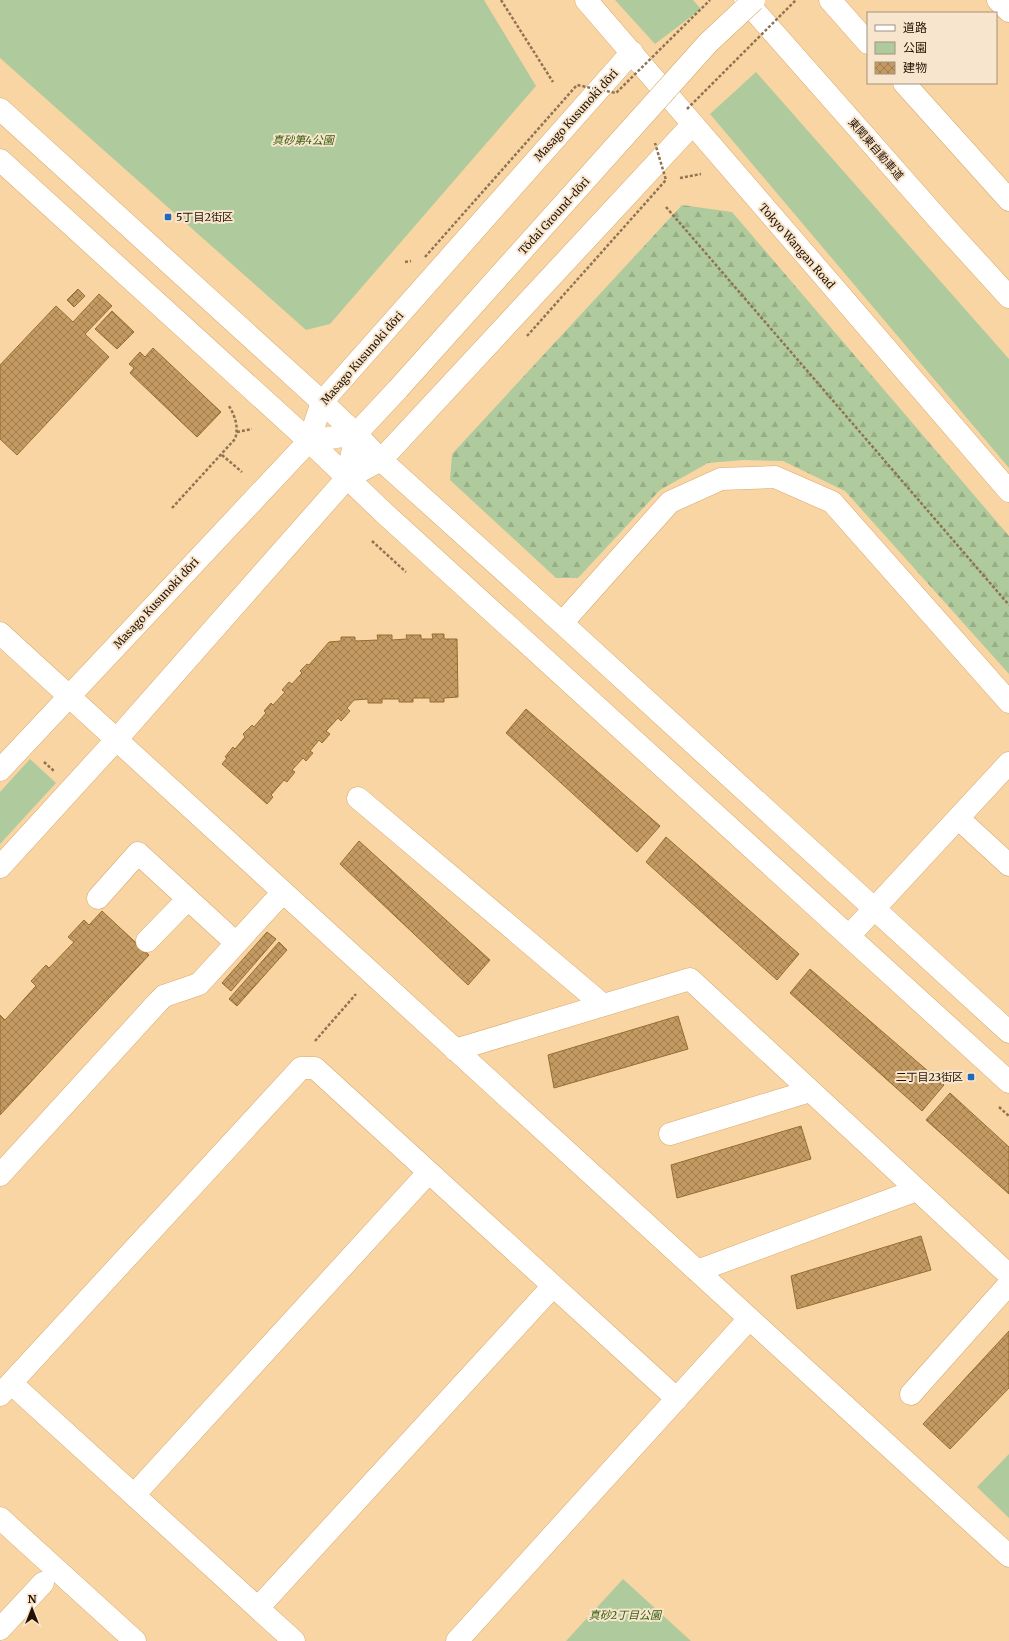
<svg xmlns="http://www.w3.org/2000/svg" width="1009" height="1641" viewBox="0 0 1009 1641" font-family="Merriweather,'Noto Sans JP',serif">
	<defs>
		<pattern id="forest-firs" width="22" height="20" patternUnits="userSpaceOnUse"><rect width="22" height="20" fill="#afcb9d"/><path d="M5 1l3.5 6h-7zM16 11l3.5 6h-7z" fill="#96ad85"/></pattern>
		<pattern id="building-cross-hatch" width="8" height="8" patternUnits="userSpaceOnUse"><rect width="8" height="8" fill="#c39a61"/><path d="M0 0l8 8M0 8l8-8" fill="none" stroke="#9e7c4e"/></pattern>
	</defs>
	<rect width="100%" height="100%" fill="#fad5a4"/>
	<path fill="#afcb9d" d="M0,0H484L536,86L330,324L306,330L0,58Z
		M615,0H693L701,9L655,44Z
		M756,72L1009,359V468L710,114Z
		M30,759L56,783L0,844V792Z
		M1009,1454V1518L977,1487Z
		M623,1579L691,1641H566Z"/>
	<path fill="url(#forest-firs)" d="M682,205L732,212L1009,536V674L845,491L783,461L743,460L708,463L660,490L578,578H556L450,480L452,454Z"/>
	<path fill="url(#building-cross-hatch)" stroke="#976d30" d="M78,289L85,296L74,307L67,300Z
		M99,294L112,306L85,334L109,357L17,455L0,439V365L56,306L73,322Z
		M112,311L134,332L117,349L95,329Z
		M153,348L221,412L197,437L130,373L134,368L129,364L140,352L145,357Z
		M432,634H444V639H457L458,697L444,698V702H430V698H413V702H399V699H382V703H368V699L354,700L347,708L350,711L341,721L338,718L326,731L330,734L322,743L319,740L310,751L313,753L306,761L303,758L292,770L295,772L287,782L284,780L271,795L273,797L267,804L222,764L227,758L225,757L233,747L235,749L245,737L243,734L252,725L254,727L266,713L264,711L271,703L273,705L285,692L282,690L289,682L292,684L302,673L300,671L307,664L309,665L329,642L341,641V637H355V641L378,640L377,635H392V640L407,639L406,635H421V639H433Z
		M526,709L660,826L637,852L506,733Z
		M666,837L799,954L777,980L646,862Z
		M359,841L490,960L468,985L340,864Z
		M102,911L149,955L0,1115V1015L5,1020L36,986L31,981L46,965L49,968L74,942L68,937L84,920L89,925Z
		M267,932L276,939L231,991L222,983Z
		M279,942L287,950L237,1006L229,999Z
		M810,969L944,1085L922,1111L790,993Z
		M678,1016L688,1049L554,1088L548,1055Z
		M950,1093L1009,1147V1194L926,1120Z
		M801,1126L811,1159L677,1198L671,1165Z
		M921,1236L931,1270L797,1309L791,1276Z
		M1009,1331V1388L950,1449L923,1424Z"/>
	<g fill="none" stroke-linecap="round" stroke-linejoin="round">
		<defs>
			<path id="minor" d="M0,109L322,402L356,434L381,460L562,623L1009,1032
				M0,160L309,441L382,511L1009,1082
				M356,434L398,389
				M309,441L356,434L347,478
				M562,623L670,502L721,479L775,477L832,502L1009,702
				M0,633L1009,1556
				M0,770L309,441L322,402L632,52
				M358,798L603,1005
				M958,818L1009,865
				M0,867L116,740L347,478L381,460L692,125
				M98,898L138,853L236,943
				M849,936L1009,763
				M147,941L188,899
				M455,1050L690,979L1009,1275
				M670,1134L810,1091
				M0,1175L158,1002L164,996L199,984L283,892
				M697,1271L917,1190
				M11,1383L294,1641
				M911,1394L1009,1284
				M0,1395L301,1068H315L677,1399
				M134,1495L428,1173
				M0,1518L135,1641
				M258,1608L553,1286
				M0,1629L43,1583
				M457,1641L749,1319"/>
			<path id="highway" d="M586,0L1009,491
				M745,0L946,228L1009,297
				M830,0L868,43
				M998,0L1009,11
				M904,83L1009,200"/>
		</defs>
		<use href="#minor" stroke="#d6a96d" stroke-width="23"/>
		<use href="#highway" stroke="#d6a96d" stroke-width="23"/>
		<path stroke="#8f7452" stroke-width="2.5" stroke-dasharray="3 2" stroke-linecap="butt" d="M501,0L553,82
			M680,178L701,174
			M666,207L1009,605
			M405,262L411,261
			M237,432L252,429
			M222,455L242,472
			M172,508L235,439C239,427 235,416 229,406
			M372,541L406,572
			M44,762L54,771
			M315,1041L356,994
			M999,1107L1009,1116"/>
		<use href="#minor" stroke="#fff" stroke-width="22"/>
		<use href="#highway" stroke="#fff" stroke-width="22"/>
		<defs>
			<path id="minor-bridge" d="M398,389L708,43L754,0"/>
		</defs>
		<use href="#minor-bridge" stroke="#d6a96d" stroke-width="23" stroke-linecap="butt"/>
		<path stroke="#8f7452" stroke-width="2.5" stroke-dasharray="3 2" stroke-linecap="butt" d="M687,109L796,0
			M425,257L577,85L616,93L710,0
			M527,336L666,180L655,143"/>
		<use href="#minor-bridge" stroke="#fff" stroke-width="22"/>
	</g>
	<g fill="#216ab9" stroke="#f8e5ce" stroke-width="1.5">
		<rect x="164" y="213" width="8" height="8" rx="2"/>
		<rect x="967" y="1073" width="8" height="8" rx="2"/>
	</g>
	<g text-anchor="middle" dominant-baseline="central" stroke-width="4" stroke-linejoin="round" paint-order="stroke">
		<g font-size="11" fill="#231200" stroke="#f8e5ce">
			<text transform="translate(576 115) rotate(-48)">Masago Kusunoki dōri</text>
			<text transform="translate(876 149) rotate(49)">東関東自動車道</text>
			<text transform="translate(554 216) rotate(-48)">Tōdai Ground-dōri</text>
			<text transform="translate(797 246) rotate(49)">Tokyo Wangan Road</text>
			<text transform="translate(362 358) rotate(-49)">Masago Kusunoki dōri</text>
			<text transform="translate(156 603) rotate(-47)">Masago Kusunoki dōri</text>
		</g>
		<g font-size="11" font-style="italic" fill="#335e08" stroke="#f8e5ce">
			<text x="303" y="140">真砂第4公園</text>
			<text x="625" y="1615">真砂2丁目公園</text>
		</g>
		<g font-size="11" fill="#231200" stroke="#f8e5ce" text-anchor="start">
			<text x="176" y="217">5丁目2街区</text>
			<text x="963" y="1077" text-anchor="end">二丁目23街区</text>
		</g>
	</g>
	<rect x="867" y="12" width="130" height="72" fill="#f8e5ce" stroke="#a3917c"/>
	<rect x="875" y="25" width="20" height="6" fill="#ffffff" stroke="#a3917c"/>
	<text x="903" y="32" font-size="12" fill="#231200">道路</text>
	<rect x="875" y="42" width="20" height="12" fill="#afcb9d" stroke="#a3917c"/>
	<text x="903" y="52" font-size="12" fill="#231200">公園</text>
	<rect x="875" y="62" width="20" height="12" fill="url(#building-cross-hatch)" stroke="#a3917c"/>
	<text x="903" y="72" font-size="12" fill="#231200">建物</text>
	<g transform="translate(32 1609)" stroke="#f8e5ce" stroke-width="3" paint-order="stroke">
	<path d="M0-3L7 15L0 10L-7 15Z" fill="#231200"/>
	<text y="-6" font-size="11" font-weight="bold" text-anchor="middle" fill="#231200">N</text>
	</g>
</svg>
